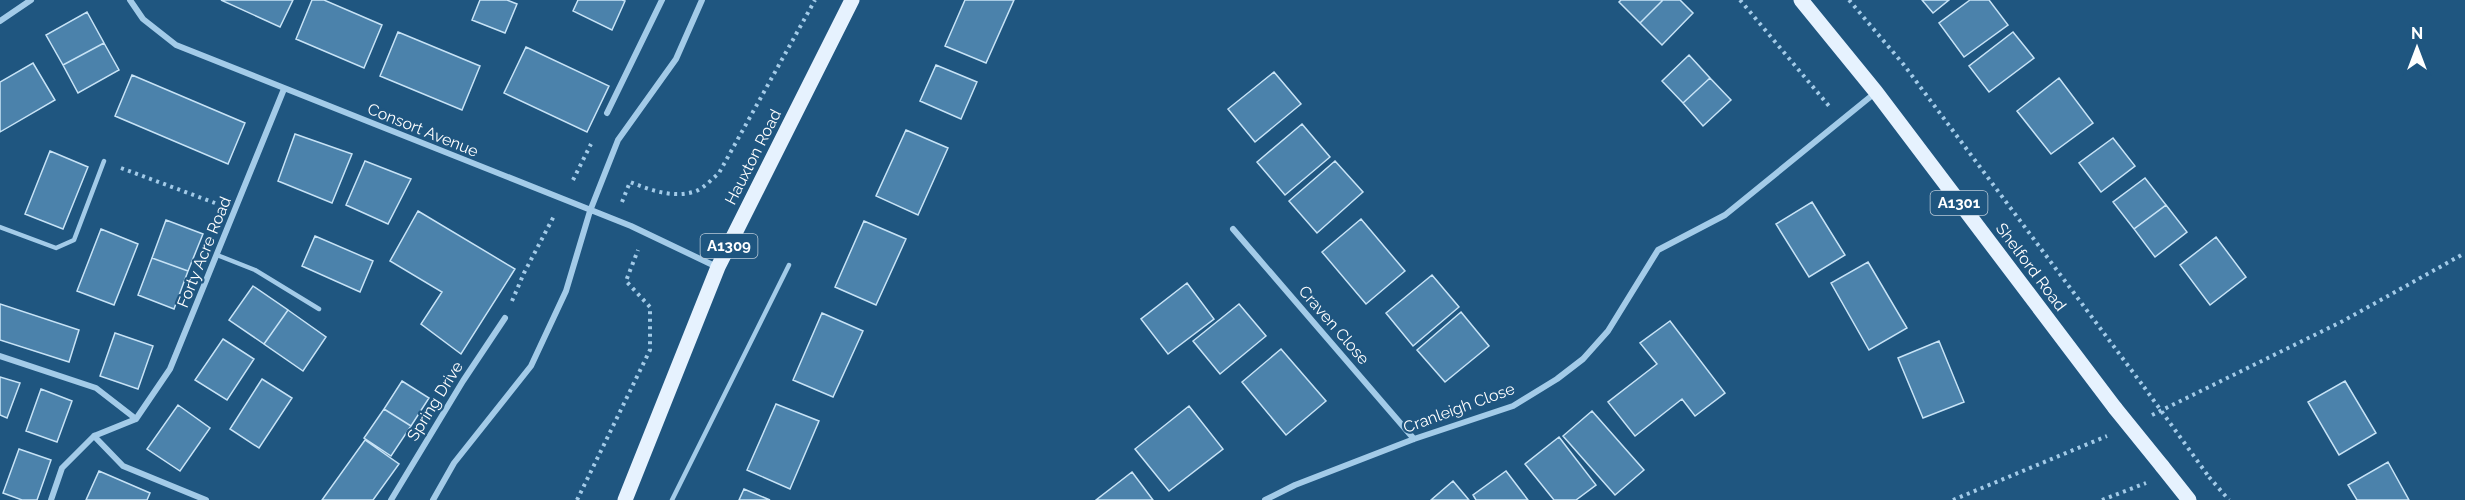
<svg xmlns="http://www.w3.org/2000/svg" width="2465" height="500" viewBox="0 0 2465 500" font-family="Raleway,sans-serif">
	<rect width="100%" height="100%" fill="#1f5680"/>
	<path fill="#4b82ab" stroke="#c7e3f6" stroke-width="1.5" d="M221,0H293L280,27Z
		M312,0H324L382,25L364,68L296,39Z
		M480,0H507L517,4L505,33L472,20Z
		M578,0H622L625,1L612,30L573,11Z
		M965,0H1014L986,63L945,46Z
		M1621,0H1663L1640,23L1619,2Z
		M1663,0H1680L1693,13L1662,45L1640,23Z
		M1922,0H1949L1933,13Z
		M1970,0H1989L2008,25L1964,57L1939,23Z
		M87,12L104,43L63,65L46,35Z
		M398,32L480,66L462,110L380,76Z
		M2013,32L2034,58L1989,92L1969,66Z
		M104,43L119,70L78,93L63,65Z
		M526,47L609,86L587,132L504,93Z
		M1689,55L1710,78L1683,103L1662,81Z
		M33,63L55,100L0,132V82Z
		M936,65L977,82L961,119L920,101Z
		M1274,72L1301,104L1255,142L1228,109Z
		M132,75L245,123L228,164L115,116Z
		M1710,78L1731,100L1703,126L1683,103Z
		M2059,78L2093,123L2051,154L2017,111Z
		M1302,124L1330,157L1285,195L1257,162Z
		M906,130L948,148L918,215L876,196Z
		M295,134L352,154L332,203L278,181Z
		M2113,138L2135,166L2101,192L2079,163Z
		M50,151L88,167L63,229L25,214Z
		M365,161L411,179L388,224L346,205Z
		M1335,161L1363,192L1317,233L1289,201Z
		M2145,178L2166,205L2134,229L2113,202Z
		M1812,202L1845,255L1809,277L1776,224Z
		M2166,205L2187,232L2155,257L2134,229Z
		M418,211L515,269L461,354L421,324L442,292L390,261Z
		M1361,219L1405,271L1366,304L1322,252Z
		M166,220L203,234L188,271L152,258Z
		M864,221L906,239L876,305L835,287Z
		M101,229L138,244L114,305L77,291Z
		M315,236L373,261L360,292L302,266Z
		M2216,237L2246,277L2210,305L2180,265Z
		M152,258L188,271L174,309L138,295Z
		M1868,262L1907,328L1869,350L1831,283Z
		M1432,275L1459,307L1413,346L1386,313Z
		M1187,283L1214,319L1168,354L1141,319Z
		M253,286L288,310L264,344L229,320Z
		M0,304L79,330L69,362L0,340Z
		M1239,304L1266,336L1220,374L1193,341Z
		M288,310L326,337L303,371L264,344Z
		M1461,312L1489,346L1445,382L1417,350Z
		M822,313L863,331L833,397L793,380Z
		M1670,321L1725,393L1695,416L1682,399L1635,436L1608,402L1657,364L1640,343Z
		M115,333L153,346L138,389L100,376Z
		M223,339L254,359L227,400L195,380Z
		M1939,341L1964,402L1923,418L1898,358Z
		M1281,349L1326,401L1286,435L1242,382Z
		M0,377L20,383L7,418L0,415Z
		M262,379L292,398L259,448L230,429Z
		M402,381L429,398L411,426L384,409Z
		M2345,381L2376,433L2339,455L2308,402Z
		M41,389L72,401L57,442L26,431Z
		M776,404L819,421L790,489L747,470Z
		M178,405L210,428L180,471L147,449Z
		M1189,406L1223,449L1169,491L1135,449Z
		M384,409L411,426L391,456L364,438Z
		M1592,411L1644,470L1615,495L1563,436Z
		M1559,437L1596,485L1576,500H1554L1525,464Z
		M365,440L399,464L373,500H322Z
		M19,449L51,460L37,500H22L3,493Z
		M2388,462L2409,500H2357L2348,485Z
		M99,471L150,493L147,500H86Z
		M1506,471L1528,500H1476L1473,495Z
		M1132,472L1153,500H1096Z
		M1453,481L1469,500H1431Z
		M744,489L770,500H739Z"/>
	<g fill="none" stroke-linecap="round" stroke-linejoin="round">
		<path stroke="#a3cbe8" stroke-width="4" stroke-dasharray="3 4.5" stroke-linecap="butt" d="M1740,0L1829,106
			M1849,0L1904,65L2144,387
			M121,168L215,203
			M573,180L591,144
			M622,202L630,182C651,190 673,199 696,191C704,188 712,179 719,173L815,0
			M512,301L524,273L554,216
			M2152,415L2343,321L2465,253
			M2209,477L2229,500
			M577,500L650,350V307L626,281L638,250
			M1953,500L2107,436
			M2102,500L2146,483"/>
		<path stroke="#a3cbe8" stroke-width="4.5" d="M0,227L56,248L74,240L104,161
			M217,255L255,270L319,309
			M672,500L789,265"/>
		<path stroke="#a3cbe8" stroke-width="6" d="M130,0L143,19L176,45L631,226L717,267
			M0,21L31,0
			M607,113L662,0
			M1233,229L1414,439
			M0,356L96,388L136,419
			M94,436L123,466L206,500
			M51,500L62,468L94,436L136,419L170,369L284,89
			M391,500L463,381L505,318
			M433,500L454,463L531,366L566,291L590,211L618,140L676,59L702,0
			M1265,500L1295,485L1414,439L1513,406L1557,379L1583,359L1608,331L1658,250L1725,215L1875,93"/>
		<path stroke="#e6f2fe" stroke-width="15" d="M1801,0L1876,92L2115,408
			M2162,466L2189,500
			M625,500L718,267L852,0"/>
		<path stroke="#a3cbe8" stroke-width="4" stroke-dasharray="3 4.5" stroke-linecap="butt" d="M2144,387L2209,477"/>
		<path stroke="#e6f2fe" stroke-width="15" d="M2115,408L2162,466"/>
	</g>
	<g text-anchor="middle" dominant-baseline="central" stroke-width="4.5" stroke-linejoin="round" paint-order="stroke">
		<g fill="#1f5680" stroke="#bcccd9" stroke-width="1.5">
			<rect x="1930.5" y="191" width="57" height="24" rx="4.5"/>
			<rect x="700.5" y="234" width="57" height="24" rx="4.5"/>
		</g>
		<g font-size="15" font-weight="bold" fill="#fff">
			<text x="1959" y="203">A1301</text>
			<text x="729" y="246">A1309</text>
		</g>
		<g font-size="16" fill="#fff" stroke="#1f5680">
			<text transform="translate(423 130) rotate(22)">Consort Avenue</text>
			<text transform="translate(753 157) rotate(-63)">Hauxton Road</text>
			<text transform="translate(204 252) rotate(-68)">Forty Acre Road</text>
			<text transform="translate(2031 267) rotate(53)">Shelford Road</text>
			<text transform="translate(1334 325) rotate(49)">Craven Close</text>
			<text transform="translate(435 401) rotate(-58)">Spring Drive</text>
			<text transform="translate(1459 408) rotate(-20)">Cranleigh Close</text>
		</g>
	</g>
	<g transform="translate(2417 48)" stroke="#1f5680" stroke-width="4.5" paint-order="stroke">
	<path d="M0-4.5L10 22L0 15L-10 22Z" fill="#ffffff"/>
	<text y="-9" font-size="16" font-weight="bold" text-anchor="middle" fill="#ffffff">N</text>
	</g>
</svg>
